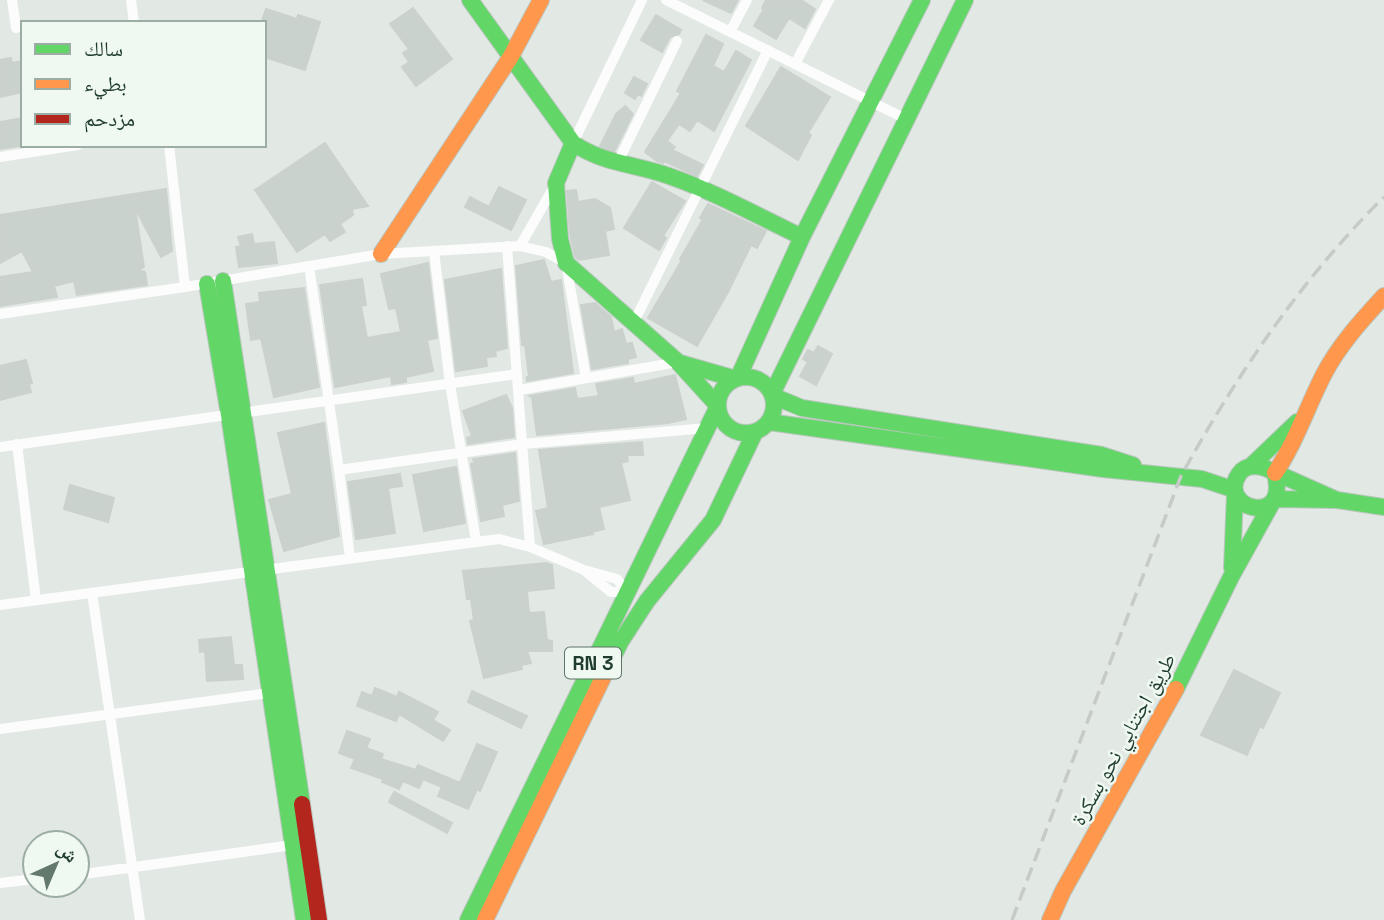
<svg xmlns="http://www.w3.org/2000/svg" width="1384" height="920" viewBox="0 0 1384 920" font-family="'Space Grotesk','Noto Naskh Arabic',sans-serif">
	<rect width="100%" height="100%" fill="#e2e9e4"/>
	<path fill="#cad2cd" stroke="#cbd2cd" stroke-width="2" d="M703,0H738L731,13Z
		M766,0H801L815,9L805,28L789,18L776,39L754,26L764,9L762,8Z
		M413,8L452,59L416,86L402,67L409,62L403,53L409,49L390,24Z
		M266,9L297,19L298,15L320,22L305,70L264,57V23H261Z
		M656,15L681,30L679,34L670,37L662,52L641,40Z
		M706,35L723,44L713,66L724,72L736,51L751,60L714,131L697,120L690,131L679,124L667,141L675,147L672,150L703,165L697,176L664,161L663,163L657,161L645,152L681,93L677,91Z
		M11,58L12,63L23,61V92L0,97V60Z
		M781,67L830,97L808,133L811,135L798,160L746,126Z
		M634,77L647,84L641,96L638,94L635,99L625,93Z
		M625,106L633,114L614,152L605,149L600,146L616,114Z
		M23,118V145H25L0,149V122Z
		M325,143L368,206L352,209L353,215L340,224L345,232L330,241L325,234L297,252L255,190Z
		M652,182L685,201L663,236L666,238L659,250L624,228Z
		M499,187L526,200L511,230L465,207L470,197L489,207Z
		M166,189L172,251L161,257L135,208L144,267L138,270L145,272L147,285L77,295L74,281L54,286L57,297L0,306V277L33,272L22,251L0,263V215Z
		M576,190L578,202L595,199L610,208L614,229L605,231L609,255L579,260L575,257L570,234L567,191Z
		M708,204L766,231L757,248L751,245L728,292L697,346L648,318L682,260L680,259L703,219L700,218Z
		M252,234L254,244L274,242L277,263L239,267L236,247L241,246L238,237Z
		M544,260L551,282L561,280L573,373L527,381V377H529L525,345H522L516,266Z
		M428,263L437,338L427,340L433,371L406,377V382L392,384L391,376L335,387L320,285L362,279L366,305L361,306L367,338L401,332L396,308L389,309L381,274Z
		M501,269L507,348L495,351L496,356L486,357L487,366L456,371L445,280Z
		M304,288L319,387L274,397L261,338L251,340L246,304L260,302L259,293Z
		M595,303L611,317L614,332L622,329L626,344L632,343L636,357L628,359V363L592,369L581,305Z
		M818,346L832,354L816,385L800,376L808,362L803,359L808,350L814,353Z
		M26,360L32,383L29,384L31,392L0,400V366Z
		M675,375L686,419L668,423L537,435L532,397L530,396L575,388L577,399L599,396L596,384L633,378L634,384Z
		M506,395L512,408L514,437L468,444L467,438L472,436L463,411Z
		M324,423L339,536L284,551L269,500L292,494L278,433Z
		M642,442L643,455H627L628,461L621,463L630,500L599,507L604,529L592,532L593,534L544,544L536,511L548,508L539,450Z
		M515,453L519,501L502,505L504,516L481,521L471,464L475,463L473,459Z
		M456,467L465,523L424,531L413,475Z
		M400,474L402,486L388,488L395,533L356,539L348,482Z
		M70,485L114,498L108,522L64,509Z
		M546,563L552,565L554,588L527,591L529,613L544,612L547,640L552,641V651H527L531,663L521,665L522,669L484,678L470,621L474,620L471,599H467L463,571Z
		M231,637L234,665H242L243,679L207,681L205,651L200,652L199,640Z
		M1234,670L1280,693L1263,728L1260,726L1247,755L1201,735Z
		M375,688L397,697L399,692L438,712L433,720L450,730L443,741L399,714L396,721L357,706L362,692L372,696Z
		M472,691L527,716L521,728L468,702Z
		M347,731L370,739L366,748L383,754L381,759L416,770L418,765L460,783L477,744L497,752L480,791L477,789L468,809L438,796L442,787L423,779L419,788L403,781L399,789L382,782L383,779L351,768L355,759L339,753Z
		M394,792L452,823L447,833L389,802Z"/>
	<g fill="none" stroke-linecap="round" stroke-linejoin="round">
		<defs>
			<path id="fast" d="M470,0L573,143C603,164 636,164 669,176C715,192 758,216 802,237
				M573,143L556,183L560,239L566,263L678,362L718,406
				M223,281L302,804
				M207,284L229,415L304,920
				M680,363L736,379
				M718 405a28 28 0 1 1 56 0a28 28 0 1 1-56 0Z
				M738,378L802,237L922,0
				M772,394L965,0
				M773,396L802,408L1102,455L1133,465
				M769,422L1103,469L1202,479L1235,490
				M1252,465L1297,422
				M1275,474C1289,529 1216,508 1239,474C1245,465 1255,465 1265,468L1337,500
				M1275,499L1337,500L1384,507
				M1232,568L1235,493
				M612,659L621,641L647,601L713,520L755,432
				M1176,689L1231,577L1272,503
				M468,920L718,406"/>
			<path id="slow" d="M381,254L510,58L541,0
				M1275,473C1296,442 1307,407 1324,374C1339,345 1362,320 1384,296
				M485,920L612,659
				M1050,920L1063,891L1176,689"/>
			<path id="jam" d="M302,804L319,920"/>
		</defs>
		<use href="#fast" stroke="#bbc6bf" stroke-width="18"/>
		<use href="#slow" stroke="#bbc6bf" stroke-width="18"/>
		<use href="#jam" stroke="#bbc6bf" stroke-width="18"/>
		<path stroke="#fbfcfb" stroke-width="10" d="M12,0L16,28
			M131,0L134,23
			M666,0L908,120
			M730,32L747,0
			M795,64L829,0
			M573,143L642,0
			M169,145L185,287
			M0,157L78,145
			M617,164L677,41
			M507,246L530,547
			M520,246L555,185
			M434,251L450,384L476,541
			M309,266L339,470L350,558
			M0,314L185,287L381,254L520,246L546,252L566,263L586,378
			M634,322L768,50
			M519,390L678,362
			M17,444L36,600
			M0,447L517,374
			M339,470L523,444L707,428
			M92,593L140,920
			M0,605L499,539L530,547L584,570L617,579L627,592H611L584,570
			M0,729L269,693
			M77,875L300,844
			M0,883L35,879"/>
		<use href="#fast" stroke="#63d668" stroke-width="16"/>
		<use href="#slow" stroke="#ff974d" stroke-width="16"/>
		<use href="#jam" stroke="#b3261e" stroke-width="16"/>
		<path stroke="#c6cac8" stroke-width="3.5" stroke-dasharray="14 7" stroke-linecap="butt" d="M1012,920L1181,476C1236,376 1302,278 1384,197"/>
	</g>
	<g text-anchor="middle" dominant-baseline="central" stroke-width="5" stroke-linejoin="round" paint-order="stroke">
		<rect fill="#f0f8f2" stroke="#5e7569" stroke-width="2" x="565" y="647.5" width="56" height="31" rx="5"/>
		<g font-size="19" font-weight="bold" fill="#1f3d2e">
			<text x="593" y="663">RN 3</text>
		</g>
		<g font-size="21" fill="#1f3d2e" stroke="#f0f8f2">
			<text transform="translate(1123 739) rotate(-61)">طريق اجتنابي نحو بسكرة</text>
		</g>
	</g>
	<rect x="21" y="21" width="245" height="126" fill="#f0f8f2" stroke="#9cada4" stroke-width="2"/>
	<rect x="35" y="44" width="35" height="10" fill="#63d668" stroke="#9cada4" stroke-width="2"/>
	<text x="84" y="56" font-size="21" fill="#1f3d2e">سالك</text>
	<rect x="35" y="79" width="35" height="10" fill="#ff974d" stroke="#9cada4" stroke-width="2"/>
	<text x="84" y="91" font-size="21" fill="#1f3d2e">بطيء</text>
	<rect x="35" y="114" width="35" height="10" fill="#b3261e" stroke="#9cada4" stroke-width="2"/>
	<text x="84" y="126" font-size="21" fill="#1f3d2e">مزدحم</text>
	<g transform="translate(56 864) rotate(44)"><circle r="33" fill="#f0f8f2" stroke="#9cada4" stroke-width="2"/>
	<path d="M0-5L12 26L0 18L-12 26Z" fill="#63796e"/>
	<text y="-10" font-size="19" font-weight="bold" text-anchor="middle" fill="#1f3d2e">ش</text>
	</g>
</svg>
